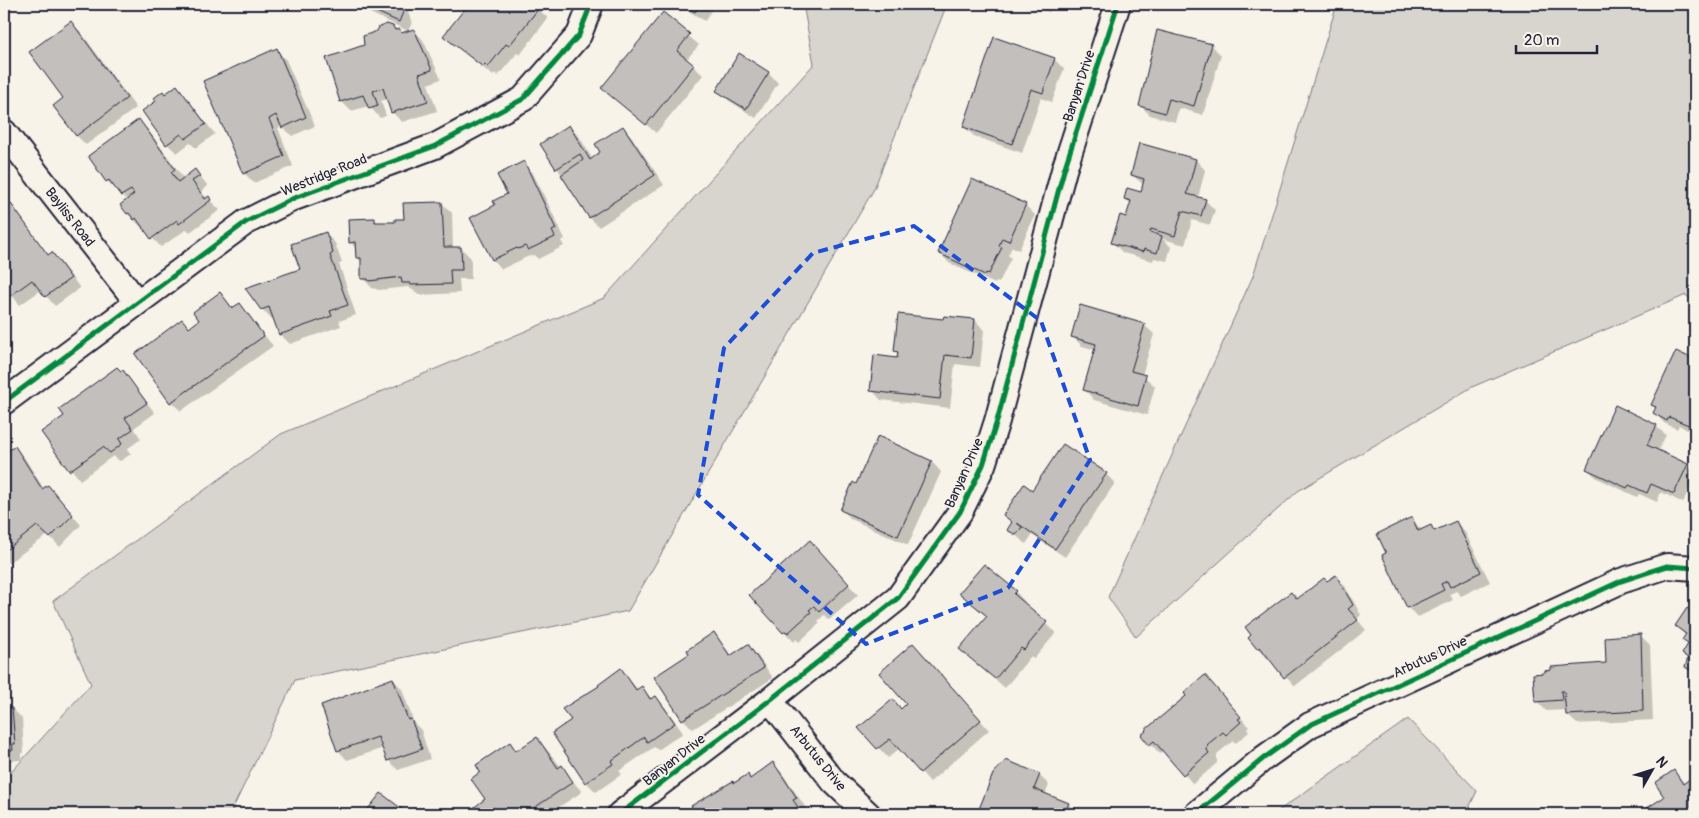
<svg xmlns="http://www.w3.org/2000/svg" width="1699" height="818" viewBox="0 0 1699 818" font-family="Pangolin,sans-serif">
	<rect width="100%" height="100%" fill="#f7f3e8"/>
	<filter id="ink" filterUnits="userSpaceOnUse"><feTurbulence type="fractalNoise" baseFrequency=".02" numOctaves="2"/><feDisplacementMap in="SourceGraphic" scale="10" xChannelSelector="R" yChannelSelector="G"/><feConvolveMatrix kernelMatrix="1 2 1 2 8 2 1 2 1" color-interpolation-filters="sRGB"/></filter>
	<g filter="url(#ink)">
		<path fill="#d8d5cf" stroke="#7d7c85" d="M803,4H947L874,189L628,611L295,680L230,814H4V780L91,684L53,601L281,434L604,298L814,64Z
			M1337,4H1695V304L1686,295L1472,387L1298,491L1136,637L1108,597L1253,276Z
			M1408,719L1477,791L1466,814H1274Z"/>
		<path fill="#0003" d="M4,4H14L4,24Z
			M361,4H405L412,23L408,31L370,13Z
			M464,4H532L548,18L520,55L517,53L498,76L495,73L493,76L445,36L468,7Z
			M677,4H715L705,21Z
			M1015,4H1052L1050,12Z
			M663,14L699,45L686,60L703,75L656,133L603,88Z
			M71,23L81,32L136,108L86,145L76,135L65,99Z
			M393,27L403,34L414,30L423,40L441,79L428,84L437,111L402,122L392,112L387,99L381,101L386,116L380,118L369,106L351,111L342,102L327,59L365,46Z
			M1211,45L1221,55L1203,115L1179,108L1175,122L1150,115L1140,105Z
			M277,50L286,60L315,126L292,136L282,126L278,128L293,166L254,183L244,173Z
			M740,55L769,73L778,83L756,118L728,100L718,91Z
			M1054,59L1064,69L1052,102L1041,98L1022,153L974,136L964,127Z
			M177,86L215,134L196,148L190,143L177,153L167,144L158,101Z
			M139,121L149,131L184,179L195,171L204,181L208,186L201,192L220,210L190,232L187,229L161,247L128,214L122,205L128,201L107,181L89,157Z
			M569,126L579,136L593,160L623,127L632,137L664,185L599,227L590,218L542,145Z
			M1196,160L1205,170L1198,198L1205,200L1215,210L1210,225L1192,220L1185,245L1163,239L1171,247L1167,261L1154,258L1153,261L1123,253L1113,243L1127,218L1131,204L1126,198L1142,193L1144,185L1132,175Z
			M524,163L533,173L565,239L561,241L564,246L538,259L534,255L527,257L502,269L493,260L496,206L509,195Z
			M973,181L1025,205L1035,215L1019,250L1012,247L1008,255L1011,258L999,283L996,282L995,284L949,263L940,253Z
			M9,203L49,256L52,254L61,263L80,288L55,306L41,290L20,305L4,286V207Z
			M442,203L452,213L453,248H461L471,258V279H459L460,293L420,295L408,287L379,290L372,288L363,278L362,262L358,258L357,249L350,242L374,219L378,223H397Z
			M325,233L335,243L342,263L339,264L356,315L339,321L341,326L290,344L280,334L275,318L272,319L262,309L302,270Z
			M220,294L234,309L240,305L273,346L181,411L171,402L182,321L190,329L201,320Z
			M944,320H975L984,330L980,367L955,364L950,408L881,400L872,390L898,359L899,354L895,351Z
			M1144,325L1154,334L1142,375L1155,386L1147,415L1094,400L1085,390L1096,350L1082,346L1073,337Z
			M1695,356V435L1679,425L1677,429L1664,423L1655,413L1656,409L1652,405Z
			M123,371L155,413L134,428L141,439L127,449L131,454L120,461L113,456L80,480L43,433Z
			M1656,426L1666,435L1658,451L1687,465L1695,473L1683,503L1661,492L1657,502L1639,494L1637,497L1597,478L1587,469Z
			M879,438L932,462L941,472L908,545L851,519L842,509L857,486Z
			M14,448L24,457L44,489L48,486L81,525L60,547L48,535L8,563L4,559V455Z
			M1106,474L1115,483L1065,557L1032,535L1026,544L1009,530L1013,523L1004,515L1032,492Z
			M1411,519L1422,530L1430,526L1436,532L1456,522L1465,532L1490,582L1461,596L1456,591L1450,594L1453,600L1418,617L1408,608L1383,555L1388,553Z
			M819,551L858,595L829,620L824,615L818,621L820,623L799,642L796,639L794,642L750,595Z
			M984,566L1016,592L1025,602L1023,604L1056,633L1034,659L1031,656L1005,688L961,649L987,617L961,593Z
			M1336,577L1345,586L1361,615L1357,619L1366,630L1295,686L1269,657L1267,658L1258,648L1298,600Z
			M1687,610L1695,615V675L1687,666L1690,661L1683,654L1689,645L1686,636L1676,626Z
			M714,634L732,656L748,646L757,655L773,678L693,729L683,719L655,677L691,654Z
			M1640,635L1650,645L1653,720L1577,724L1567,715V710L1546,711L1537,701L1545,675L1607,664Z
			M923,654L989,730L930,782L900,748L888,758L860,728L892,700L902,710L908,704Z
			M621,670L638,690L642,688L652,699L655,697L665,707L683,733L658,750L654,747L619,771L622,774L596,792L586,782L553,734L572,721L601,686Z
			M1205,676L1249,727L1247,729L1249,732L1236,743L1233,741L1217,754V763L1193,784L1164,750L1160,754L1143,736L1188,696Z
			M393,679L402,689L414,723L421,730L430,759L398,770L388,760L384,748L347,760L338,750Z
			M4,709H12L22,718L24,753H22V760L4,761Z
			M537,738L582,792L548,814H471L469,812L487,800L510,744L517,751Z
			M772,763L782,773L806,808L802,810L805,814H698L693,806L748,776L751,780Z
			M1674,771L1685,784L1695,777V814H1641L1666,797Z
			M995,775H1039L1049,785L1045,795L1068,804L1078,814H978Z"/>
		<path fill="#c2bfbd" stroke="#22223b" d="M359,4H400L403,12L399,22Z
			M465,4H534L539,8L509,46L506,44L488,67L485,64L483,67L443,36L467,6Z
			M681,4H700L695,12Z
			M663,12L690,34L677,51L694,65L646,125L601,88Z
			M71,21L127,98L76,136L53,106L63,98L29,52Z
			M387,24L393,26L395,30L400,29L401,33L414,29L432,70L419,74L428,101L391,113L383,88L373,91L378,106L369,109L363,95L340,102L326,58L364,45L363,36L377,31L379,27Z
			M1157,30L1212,44L1194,106L1169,99L1165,113L1139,106Z
			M994,37L1055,58L1043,93L1031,89L1012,144L963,127Z
			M277,48L306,117L282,128L276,115L269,119L284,156L243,174L203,81Z
			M739,53L769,72L746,109L716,91Z
			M177,85L206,124L185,139L181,134L166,145L142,111L156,101L154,98L163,91L165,94Z
			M139,119L175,169L171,172L178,182L195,169L200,176L192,181L205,199L209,196L211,200L179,224L177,220L151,239L136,218L134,220L129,213L127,214L120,205L134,194L131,190L121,196L109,180L106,182L88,156Z
			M569,125L590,160L600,152L595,144L623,126L655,175L589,218L561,175L583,160L580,154L556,169L540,144Z
			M1139,143L1196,159L1187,194L1206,199L1201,216L1182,211L1175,236L1151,229L1150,232L1162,236L1157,253L1144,249L1143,252L1111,243L1120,215L1126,217L1131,201L1124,199L1127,188L1141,192L1144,179L1131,175Z
			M524,161L556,229L552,231L555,237L528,250L525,246L518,249L517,248L492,260L470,218L495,205L493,201L507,194L497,175Z
			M972,179L1026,204L1009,241L1002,238L999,246L1002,247L989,274L986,273L985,275L938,253Z
			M9,201L48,255L52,252L71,278L45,297L32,280L10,296L4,288V205Z
			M442,202L444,247H461L462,270H450L451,284L410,285V283H402L401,277L369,281L368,279H361V258H356L355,242L349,243L348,219L375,218V222H395V219H404L403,203Z
			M326,232L333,253L330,255L348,305L330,311L332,316L279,335L269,307L261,310L245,288L300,269L291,244Z
			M220,292L232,308L240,303L264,336L170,403L135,354L182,319L189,328L199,320L193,312Z
			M1080,305L1145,324L1131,371L1146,375L1138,406L1083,390L1096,344L1071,337Z
			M898,314L943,319L944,316L975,319L971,358L945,355L940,399L870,391L874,355L897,358L898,352L894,351Z
			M1676,351L1693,359L1695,353V434L1689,431L1691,426L1669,417L1667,421L1653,413L1656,407L1651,405Z
			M117,367L121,371L123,370L147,403L125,418L133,429L119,439L122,444L110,453L103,447L69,471L41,432L64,416L59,409Z
			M1615,405L1657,425L1647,445L1688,464L1674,494L1651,484L1647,493L1629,485L1627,488L1586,469Z
			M878,436L932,461L898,536L840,510L853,482L856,484Z
			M1063,444L1107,473L1055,549L1017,523L1022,527L1016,535L1007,530L1012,522L1003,515L1024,484L1032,490Z
			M15,446L42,489L48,485L73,515L50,538L37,526L4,552V454Z
			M1412,517L1418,531L1431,525L1434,531L1456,521L1481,572L1450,587L1447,581L1441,584L1444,590L1407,608L1382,555L1386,553L1377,534Z
			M810,540L849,584L819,612L814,606L809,610L811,612L788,633L786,631L783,633L749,595Z
			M984,564L1017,591L1014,594L1047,622L1024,650L1021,648L995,679L959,649L987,616L959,593Z
			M1336,575L1353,605L1348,609L1358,620L1284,678L1260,647L1257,649L1248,638L1251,635L1245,627L1291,592L1297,599L1324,578L1327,581Z
			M1687,608L1695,614V673L1685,667L1688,658L1682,654L1688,644L1682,640L1686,634L1675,626Z
			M714,632L730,656L748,644L764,668L682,720L654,677L689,654L687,650Z
			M1641,634L1643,711L1566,715L1564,691H1561L1562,700L1535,702L1533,674L1544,673V671L1551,670V667L1606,663L1605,637Z
			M913,643L981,720L920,773L890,739L877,749L858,728L893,699L901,709L906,704L879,673Z
			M621,668L636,690L642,686L650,699L656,696L675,723L647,742L644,737L611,761L613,764L585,783L552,733L571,720L562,709L599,686L598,685Z
			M1205,675L1241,717L1238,719L1241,722L1226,735L1223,732L1208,744L1207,750L1209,753L1183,775L1154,741L1149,745L1141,735L1146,731L1145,730L1186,696L1184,693Z
			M393,678L408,720L411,719L422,749L387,761L378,737L337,751L321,705Z
			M4,708H12L15,744H12L13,750L4,751Z
			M537,737L558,768L562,765L573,782L525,814H469L468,812L485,799L471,779L480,772L476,765L510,742L516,751Z
			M1006,760L1040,774L1034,789L1069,803L1064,814H977L993,774Z
			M773,762L797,798L793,800L798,807L788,814H697L691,806L733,781L734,783L748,774L750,779Z
			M1674,770L1683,784L1695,775V814H1638L1664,797L1655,783Z
			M381,793L407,813L409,810L415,814H364Z"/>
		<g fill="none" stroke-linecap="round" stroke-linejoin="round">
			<defs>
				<path id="street" d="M4,132L137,302
					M4,402L246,222L294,198L435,146L523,99L579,35L591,4
					M770,700L834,782L868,814
					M620,814L770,700L898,598L960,512L983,465L997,421L1064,170L1118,4
					M1196,814L1264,758L1310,725L1621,581L1667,566L1695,568"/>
			</defs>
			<use href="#street" stroke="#22223b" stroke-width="28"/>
			<use href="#street" stroke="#f7f3e8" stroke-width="24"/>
			<defs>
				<path id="cycleway" d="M4,402L246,222L294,198L435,146L523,99L579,35L591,4
					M620,814L770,700L898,598L960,512L983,465L997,421L1064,170L1118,4
					M1196,814L1264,758L1310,725L1621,581L1667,566L1695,568"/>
			</defs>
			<use href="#cycleway" stroke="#f7f3e8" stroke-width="8"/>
			<use href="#cycleway" stroke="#00873e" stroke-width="5"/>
		</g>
	</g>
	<path fill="none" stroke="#1d4ed8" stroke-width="4" stroke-dasharray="10 6" stroke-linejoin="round" d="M914,226L1041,321L1090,460L1008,588L866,644L698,495L724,348L813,253Z"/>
	<g text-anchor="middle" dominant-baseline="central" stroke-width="4" stroke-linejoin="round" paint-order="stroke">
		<g font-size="14" fill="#22223b" stroke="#f7f3e8">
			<text transform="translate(1079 86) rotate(-72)">Banyan Drive</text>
			<text transform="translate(324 175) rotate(-22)">Westridge Road</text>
			<text transform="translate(70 217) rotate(52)">Bayliss Road</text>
			<text transform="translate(964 473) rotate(-66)">Banyan Drive</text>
			<text transform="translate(1430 657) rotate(-25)">Arbutus Drive</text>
			<text transform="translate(818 758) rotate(51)">Arbutus Drive</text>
			<text transform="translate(674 760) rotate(-38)">Banyan Drive</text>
		</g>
	</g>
	<rect width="1699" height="818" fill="none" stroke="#f7f3e8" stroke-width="20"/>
	<rect x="10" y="10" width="1679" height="798" fill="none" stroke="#22223b" stroke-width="2" filter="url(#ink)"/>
	<g transform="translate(1652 770) rotate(51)" stroke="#f7f3e8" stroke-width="4" paint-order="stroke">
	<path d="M0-4L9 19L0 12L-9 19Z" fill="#22223b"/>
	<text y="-8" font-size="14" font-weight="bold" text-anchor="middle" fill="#22223b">N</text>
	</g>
	<path d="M1516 45v8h81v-8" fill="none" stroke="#22223b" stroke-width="2.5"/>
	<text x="1524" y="45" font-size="15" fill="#22223b" stroke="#f7f3e8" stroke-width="4" paint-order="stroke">20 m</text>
</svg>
